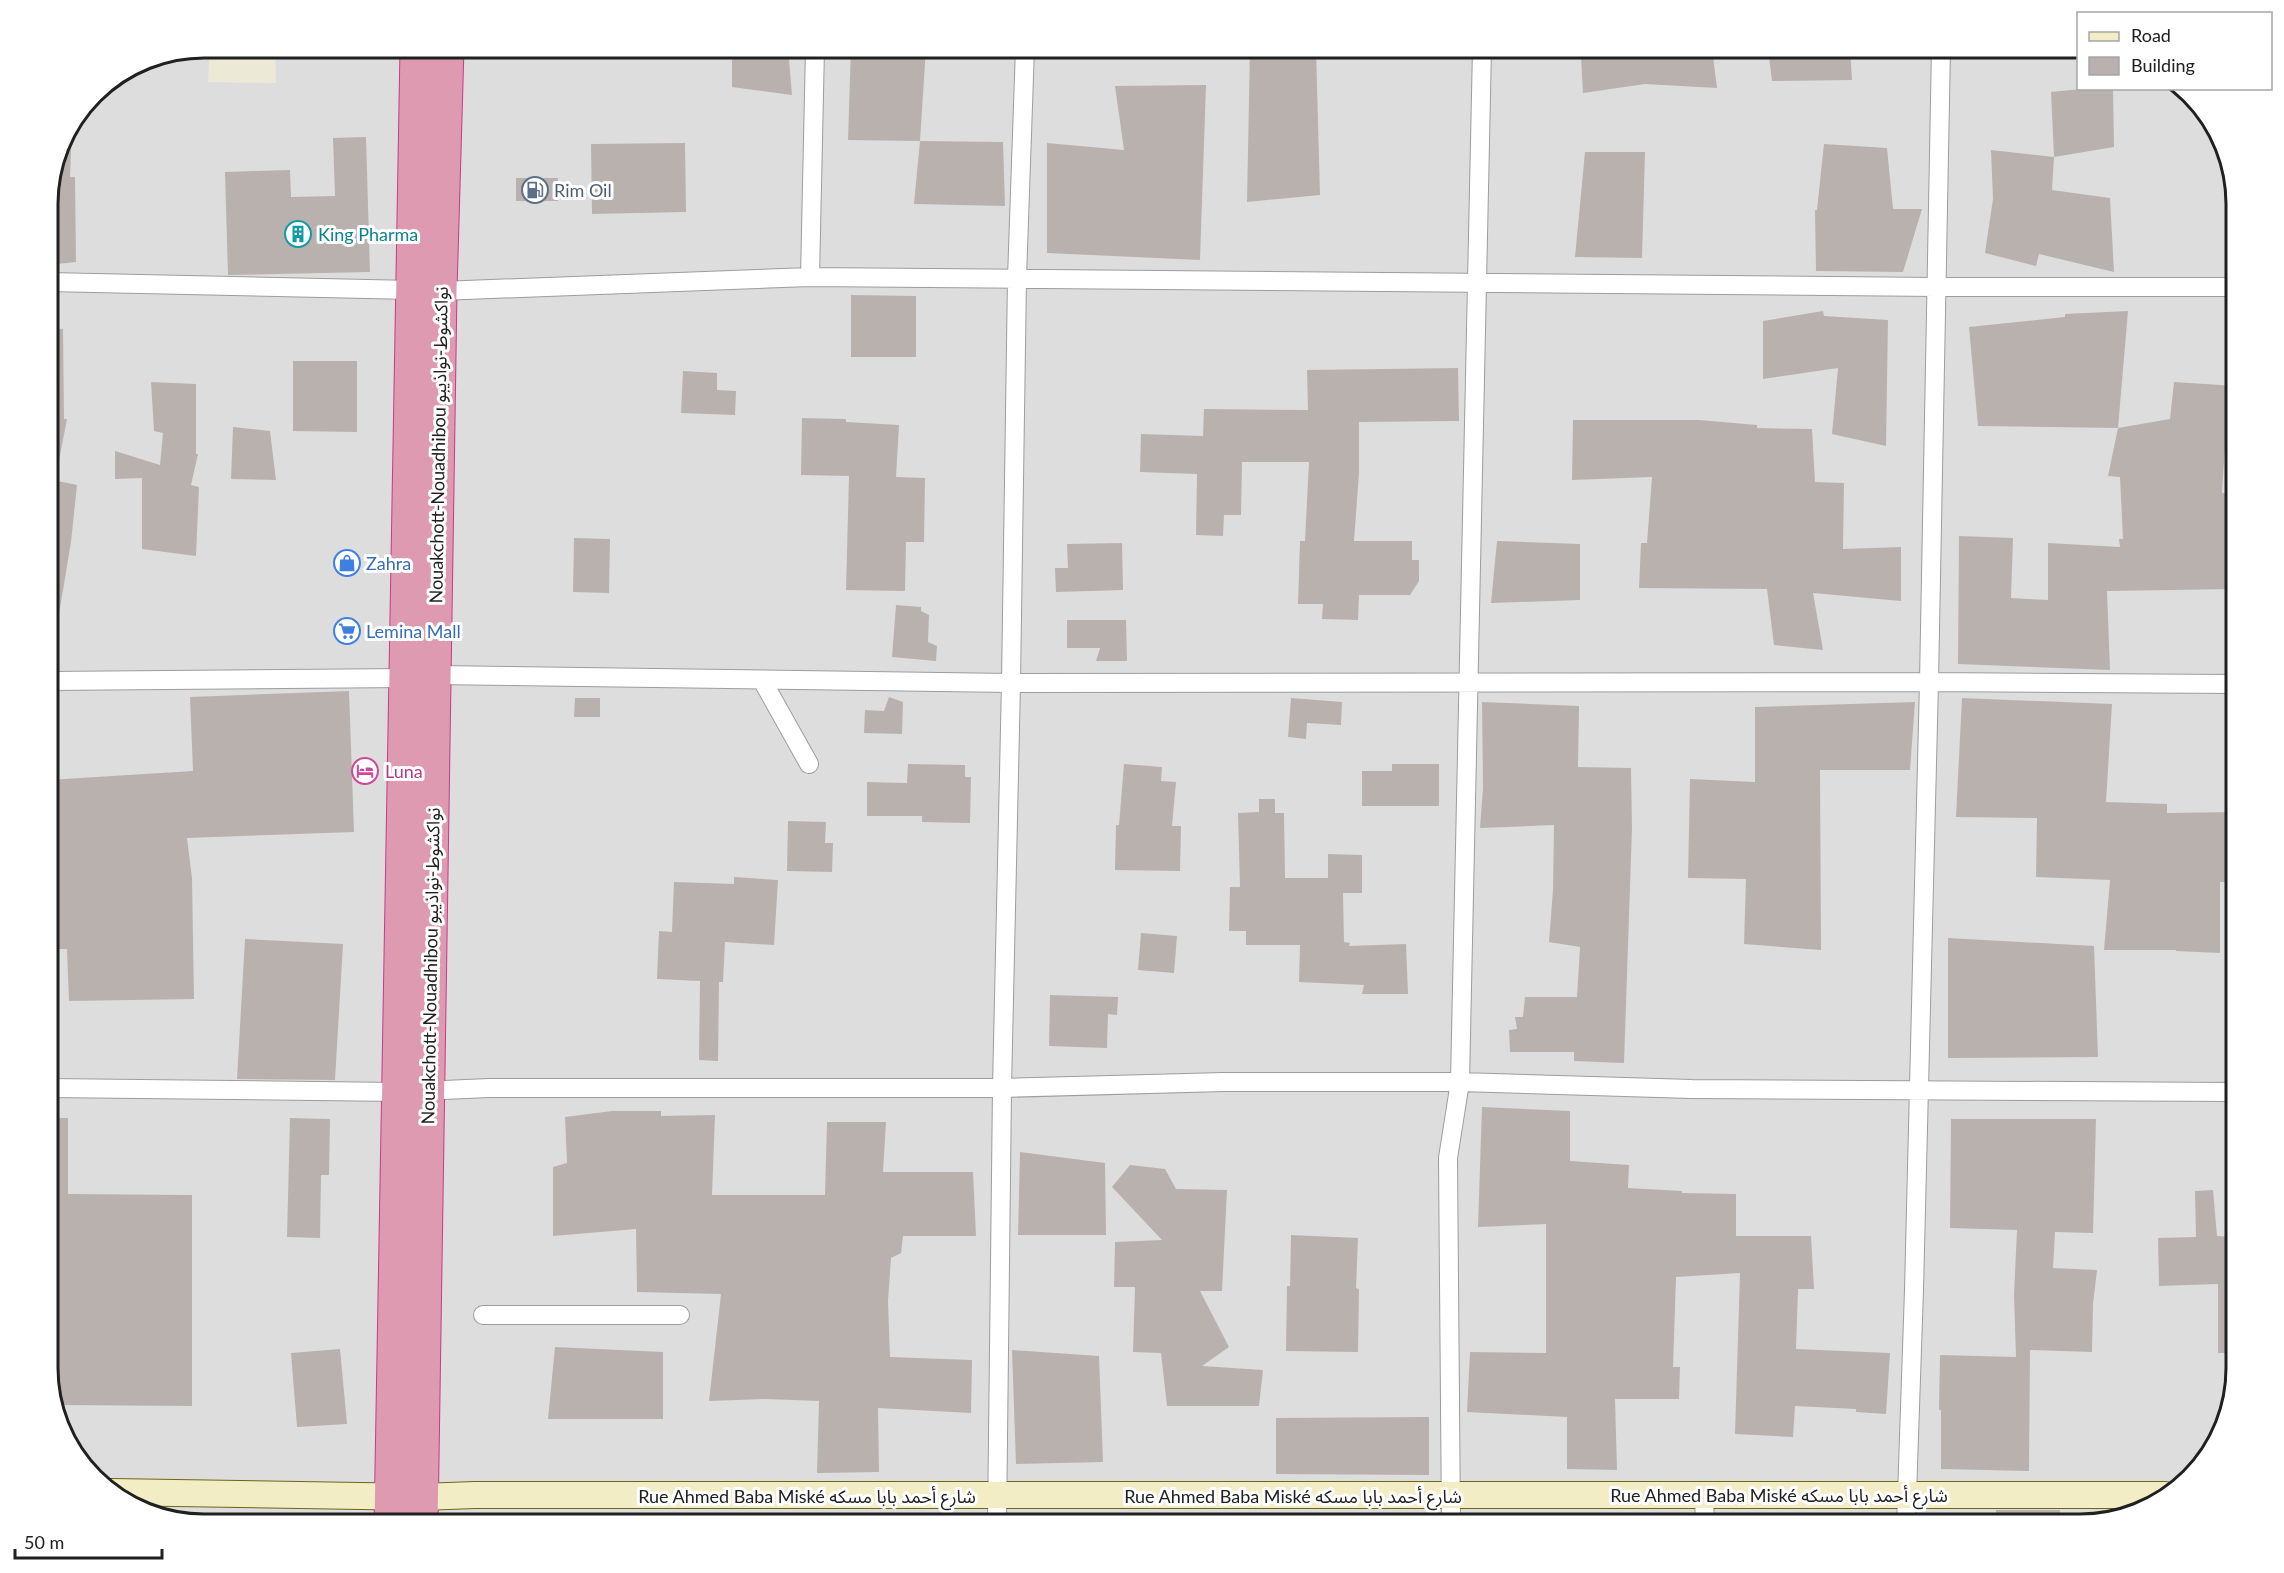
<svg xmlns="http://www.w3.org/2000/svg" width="2284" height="1573" viewBox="0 0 2284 1573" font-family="Lato,'Noto Sans Arabic',sans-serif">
	<rect width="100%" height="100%" fill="#f0ece8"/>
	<path fill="#deddde" d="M204,48H2078V88L2180,89L2215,126L2236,204V1369L2209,1456L2149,1509L2080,1525H204L117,1498L69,1447L48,1379V194L60,144L94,93L145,60Z"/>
	<path fill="#ecead6" d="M210,48H275L276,83L208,82Z"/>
	<path fill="#b9b1ae" d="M732,48H788L792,95L732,87Z
		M851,48H926L920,141L848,140Z
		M1250,48H1316L1320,195L1247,202Z
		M1638,48H1712L1717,88L1645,84L1583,93L1581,57Z
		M1768,48H1850L1852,80L1772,81Z
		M1206,85L1200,260L1047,253V143L1124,150L1115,86Z
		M2092,88H2113L2114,147L2054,157L2051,92Z
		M72,126L70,177H75L76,262L48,265V194L60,144Z
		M366,137L370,272L228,275L225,172L290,170L291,197L335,196L333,138Z
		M920,141L1003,142L1005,206L914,204Z
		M685,143L686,212L592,214L591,144Z
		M1824,144L1887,148L1893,209H1922L1903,272L1816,271L1815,210H1817Z
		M1991,150L2054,157L2052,190L2110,198L2114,272L2039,254L2036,266L1985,253L1993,199Z
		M1585,152H1645L1642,258L1575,257Z
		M516,178H558V201H516Z
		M851,295L916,296V357H851Z
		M1823,311L1824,316L1888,320L1886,446L1832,434L1838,368L1763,379V321Z
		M2128,311L2118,428L1978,426L1969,327L2065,317V314Z
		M48,328L63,329L64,419H67L56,476L48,475Z
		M293,361H357V432L293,431Z
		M1458,368L1459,421L1359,422V473L1354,541H1412V560H1419V581L1410,595H1359L1358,620L1322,619L1323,604H1298L1300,541H1305L1309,462H1242L1241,515H1224L1223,536L1196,535L1197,474L1140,472L1141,434L1203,436L1204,409L1308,410L1307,370Z
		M683,371L717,373V390L736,391L735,415L681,413Z
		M151,382L196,384V454H198L191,485L199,487L196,556L142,549V478L115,479V451L160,465L163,433L154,431Z
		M2174,382L2236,386V429H2226L2222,493H2226L2225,556L2236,557V589L2107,591L2110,670L1958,664L1959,536L2013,538L2011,598L2048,600V543L2120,547L2119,539H2123L2120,477L2108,476L2118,428L2170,419Z
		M802,418L846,419V422L899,425L896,477L925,478L924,542H906L905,591L846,590L849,476L801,475Z
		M1573,420H1699L1757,425V428L1812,429L1815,482L1844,483L1843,549L1901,547V601L1813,593L1823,650L1774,645L1767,589L1639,588L1641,543H1647L1652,477L1572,480Z
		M233,427L270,431L276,480L231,479Z
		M48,479L77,485L71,542L57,626L48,625Z
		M574,538L610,539L609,593L573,592Z
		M1497,541L1580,544V600L1491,603Z
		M1122,543L1123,590L1056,592L1055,568H1068L1067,544Z
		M896,605L921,607V611L929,615L928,642L937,646L936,661L892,657Z
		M1067,620H1126L1127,661H1096L1100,648H1067Z
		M349,691L354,832L187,838L192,878L194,999L69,1001L67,949H48V780L193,771L190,697Z
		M889,697L903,702L902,734L864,733L865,710L884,711Z
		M575,698H600V717H574Z
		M1291,698L1342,702L1341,725L1307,723L1306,739L1288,737Z
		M1962,698L2112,704L2106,802L2167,804V813L2236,812V882H2220V953L2176,951V950H2104L2110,880L2036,877L2037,818L1956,817Z
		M1482,702L1579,706L1578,767L1631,768L1632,828L1624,1063L1574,1061V1052H1510L1509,1030L1517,1029L1515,1017H1523L1525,997H1577L1580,947L1549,942L1553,890L1554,825L1480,828L1483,788Z
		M1915,702L1910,770H1820L1821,950L1744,944L1746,879L1688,878L1690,779L1755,782V707Z
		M908,764L965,765V777H971L970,823L922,822V816H867V782L907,783Z
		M1124,764L1162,767L1161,781L1176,782L1172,826H1181L1180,871L1115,870L1116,825H1119Z
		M1392,764H1439V806H1362V771H1392Z
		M1259,799H1275V813H1284L1285,878H1328V854L1362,855V893H1343L1344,942L1350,943L1349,946L1406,944L1408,994H1362L1364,985L1299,982L1300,945H1246V931H1229L1230,887H1240L1238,813L1259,812Z
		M788,821L826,822L825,843H833L832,872L787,871Z
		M734,877L778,880L774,945L725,942L723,982H719L718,1061L699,1060L700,981L657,979L659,931L672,932L674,882L734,884Z
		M1141,933L1177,936L1174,973L1138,970Z
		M1948,938L2094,946L2098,1057L1948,1058Z
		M245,939L343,944L335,1080L237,1079Z
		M1050,995L1118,997L1117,1015L1108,1014L1107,1048L1049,1046Z
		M1482,1107L1570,1111V1161L1629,1165L1628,1188L1682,1191V1193L1736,1194V1236H1811L1814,1289H1798L1796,1349L1890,1353L1886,1414L1856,1412V1409L1795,1406L1793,1437L1735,1434L1740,1273L1676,1277L1673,1367H1680L1679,1399H1615L1617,1470L1567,1469V1417L1467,1412L1470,1352L1546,1353V1224L1478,1227Z
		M612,1111H661V1116L715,1115L712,1195H825L827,1122H886L883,1172H973L976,1236H903L901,1253L891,1258L888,1301L890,1357L972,1360L971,1413L878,1408L879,1472L817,1473L819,1401L766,1399L709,1401L721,1294L637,1292L636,1229L553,1236V1167L567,1163L565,1117Z
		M48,1118H68V1194L192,1195V1406L56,1405L48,1379Z
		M290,1118L330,1119L329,1175H321L320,1238L287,1237Z
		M1951,1119H2096L2093,1233L2055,1232L2053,1268L2097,1270L2093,1304L2092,1352L2030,1350L2029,1471L1941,1469V1410H1939L1940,1355L2016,1357L2014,1295L2017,1230L1950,1228Z
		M1020,1152L1105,1163L1106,1235H1018Z
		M1130,1165L1165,1169L1176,1189L1227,1190L1222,1291H1200L1229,1347L1202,1366L1263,1370L1259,1406H1167L1161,1353L1133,1352L1135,1287H1114L1115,1242L1162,1240L1112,1187Z
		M2213,1190L2217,1236L2236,1237V1353H2218V1284L2159,1286L2158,1238L2196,1237L2195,1191Z
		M1291,1235L1358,1238L1356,1288L1359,1289L1358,1352L1286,1351L1287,1286H1290Z
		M555,1347L663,1352V1419H548Z
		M340,1349L347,1424L297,1427L291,1353Z
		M1012,1350L1099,1356L1103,1462L1016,1464Z
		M1429,1417V1475L1276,1474V1418Z
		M1996,1510H2060L2059,1525H1996Z"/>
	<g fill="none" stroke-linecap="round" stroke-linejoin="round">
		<defs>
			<path id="street" d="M810,277L815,48
				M48,282L413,290
				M440,291L810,277L1938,287H2236
				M435,675L1011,683L1929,682L2236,684
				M762,680L809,764
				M48,681L407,678
				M48,1088L399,1092L489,1088H1002L1224,1082H1460L1692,1089L2236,1092
				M483,1315H680
				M1704,1495L1705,1525
				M997,1525L1002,1088L1011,683L1017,278L1025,48
				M1451,1525L1448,1158L1460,1082L1482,48
				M1906,1525L1914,1290L1929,682L1941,48"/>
			<path id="secondary" d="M111,1492L421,1497L475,1495H2165"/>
			<path id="highway" d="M391,1525L417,48
				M421,1525L440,291L447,48"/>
		</defs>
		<use href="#street" stroke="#9d9d9d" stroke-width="20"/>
		<use href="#secondary" stroke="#6b6713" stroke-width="28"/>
		<use href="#highway" stroke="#c53d82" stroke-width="35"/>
		<use href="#street" stroke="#fff" stroke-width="18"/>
		<use href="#secondary" stroke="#f2edc4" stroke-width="26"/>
		<use href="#highway" stroke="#dd9ab1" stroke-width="33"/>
	</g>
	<defs>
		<symbol id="fuel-ring" viewBox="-11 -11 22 22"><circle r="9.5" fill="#fff" stroke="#5c6f8a" stroke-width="1.5"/><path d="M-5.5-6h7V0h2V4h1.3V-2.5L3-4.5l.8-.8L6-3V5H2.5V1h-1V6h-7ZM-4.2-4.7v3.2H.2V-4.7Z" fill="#5c6f8a"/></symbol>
		<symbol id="building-ring" viewBox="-11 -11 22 22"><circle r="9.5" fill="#fff" stroke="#0f9aa8" stroke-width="1.5"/><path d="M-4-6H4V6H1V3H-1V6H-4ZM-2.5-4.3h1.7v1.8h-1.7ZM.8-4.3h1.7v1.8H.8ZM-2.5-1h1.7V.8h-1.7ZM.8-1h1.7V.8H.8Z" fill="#0f9aa8"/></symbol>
		<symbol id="shop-ring" viewBox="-11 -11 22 22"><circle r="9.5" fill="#fff" stroke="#3f7fe0" stroke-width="1.5"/><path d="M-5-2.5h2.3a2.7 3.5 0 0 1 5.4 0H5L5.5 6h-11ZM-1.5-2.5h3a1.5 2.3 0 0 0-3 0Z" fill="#3f7fe0"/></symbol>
		<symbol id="supermarket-ring" viewBox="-11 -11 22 22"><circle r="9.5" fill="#fff" stroke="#3f7fe0" stroke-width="1.5"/><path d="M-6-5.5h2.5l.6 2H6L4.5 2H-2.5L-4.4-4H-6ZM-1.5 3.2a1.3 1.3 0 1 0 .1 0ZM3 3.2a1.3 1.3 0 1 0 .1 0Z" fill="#3f7fe0"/></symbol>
		<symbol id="hotel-ring" viewBox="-11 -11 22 22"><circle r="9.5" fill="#fff" stroke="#d1479c" stroke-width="1.5"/><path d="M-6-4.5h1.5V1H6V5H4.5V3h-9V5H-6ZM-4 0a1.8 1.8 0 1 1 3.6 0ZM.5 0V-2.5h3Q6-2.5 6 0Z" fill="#d1479c"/></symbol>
	</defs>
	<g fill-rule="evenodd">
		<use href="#fuel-ring" x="520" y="175" width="30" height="30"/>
		<use href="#building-ring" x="283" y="219" width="30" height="30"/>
		<use href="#shop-ring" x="332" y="548" width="30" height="30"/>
		<use href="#supermarket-ring" x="332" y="616" width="30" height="30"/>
		<use href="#hotel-ring" x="350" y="756" width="30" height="30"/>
	</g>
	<g text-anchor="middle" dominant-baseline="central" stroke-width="6" stroke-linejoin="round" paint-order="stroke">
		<g font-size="18" fill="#4e5e75" stroke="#fff" text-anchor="start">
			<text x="554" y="190">Rim Oil</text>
		</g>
		<g font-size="18" fill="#0d838f" stroke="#fff" text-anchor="start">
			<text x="318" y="234">King Pharma</text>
		</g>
		<g font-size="18" fill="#202020" stroke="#fff">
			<text transform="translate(438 445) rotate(-89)">Nouakchott-Nouadhibou نواكشوط-نواذيبو</text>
			<text transform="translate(430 966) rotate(-89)">Nouakchott-Nouadhibou نواكشوط-نواذيبو</text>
			<text x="1779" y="1495">Rue Ahmed Baba Miské شارع أحمد بابا مسكه</text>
			<text x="807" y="1496">Rue Ahmed Baba Miské شارع أحمد بابا مسكه</text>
			<text x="1293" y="1496">Rue Ahmed Baba Miské شارع أحمد بابا مسكه</text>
		</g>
		<g font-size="18" fill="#366cbe" stroke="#fff" text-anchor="start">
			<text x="366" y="563">Zahra</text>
			<text x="366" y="631">Lemina Mall</text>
		</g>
		<g font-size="18" fill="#b23c85" stroke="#fff" text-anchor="start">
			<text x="385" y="771">Luna</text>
		</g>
	</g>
	<path d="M0 0H2284V1573H0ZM204 58H2080A146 146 0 0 1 2226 204V1368A146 146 0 0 1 2080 1514H204A146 146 0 0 1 58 1368V204A146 146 0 0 1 204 58Z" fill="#fff" fill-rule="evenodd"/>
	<path fill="none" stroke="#202020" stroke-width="3" d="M204 58H2080A146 146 0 0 1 2226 204V1368A146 146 0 0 1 2080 1514H204A146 146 0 0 1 58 1368V204A146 146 0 0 1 204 58Z"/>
	<rect x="2077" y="12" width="195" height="78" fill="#ffffff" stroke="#a6a6a6" stroke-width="1.5"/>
	<rect x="2089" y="32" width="30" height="9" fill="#f2edc4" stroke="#a6a6a6" stroke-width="1.5"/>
	<text x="2131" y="42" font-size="18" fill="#202020">Road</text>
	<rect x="2089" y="57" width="30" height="18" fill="#b9b1ae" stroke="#a6a6a6" stroke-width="1.5"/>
	<text x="2131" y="72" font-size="18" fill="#202020">Building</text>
	<path d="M15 1549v9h147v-9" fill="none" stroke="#202020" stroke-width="3"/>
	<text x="24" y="1549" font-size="18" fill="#202020" stroke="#ffffff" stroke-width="4.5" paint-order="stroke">50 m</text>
</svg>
